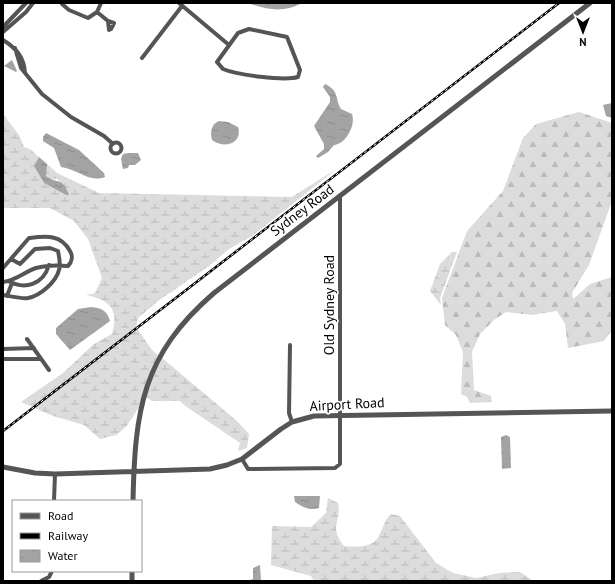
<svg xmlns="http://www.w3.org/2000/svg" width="615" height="584" viewBox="0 0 615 584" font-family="'PT Sans',sans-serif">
	<defs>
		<pattern id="forest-firs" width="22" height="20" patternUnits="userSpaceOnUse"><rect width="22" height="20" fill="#dcdcdc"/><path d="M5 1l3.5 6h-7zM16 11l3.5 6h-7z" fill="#bbb"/></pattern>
		<pattern id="wetland-marsh" width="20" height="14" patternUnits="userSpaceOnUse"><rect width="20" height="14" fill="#dcdcdc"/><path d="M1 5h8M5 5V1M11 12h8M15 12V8" fill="none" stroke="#bbb"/></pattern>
		<pattern id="water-ripples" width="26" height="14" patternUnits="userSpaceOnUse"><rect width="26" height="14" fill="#a3a3a3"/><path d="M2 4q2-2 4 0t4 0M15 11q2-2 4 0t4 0" fill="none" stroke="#8b8b8b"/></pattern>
	</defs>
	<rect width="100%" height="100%" fill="#fff"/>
	<path fill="url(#forest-firs)" d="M579,112L612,123V201L589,265L572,293L573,299L590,284L612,277V330L604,341L568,348L565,324L557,311L532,315L506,312L494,320L480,334L472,352L474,390L491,396L492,402L470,403L467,397L461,394L463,352L456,335L445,325L442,298L467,231L503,191L523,138L536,124Z"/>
	<path fill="url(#wetland-marsh)" d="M3,114L19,135L24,147L30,149L39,157L34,166L44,183L66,195L58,179H50L46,176V163L57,173L99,193L292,197L338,168L252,236L229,249L209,266L158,301L138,318L136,327L152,350L158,355L149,374L139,407L126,427L116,435L100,439L84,425L53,416L21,402L63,373L94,344L112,334C119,309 110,300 86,295L95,293L102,278L88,239L74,221L50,208H3Z
		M452,252H457L440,298L441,305L430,291L440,264Z
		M161,357L238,422L249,434L247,448L238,451L240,443L184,405L180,401H152L145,396Z
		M328,498L338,503C342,522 328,526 344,546C353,547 371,548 377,539C383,531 383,521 391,514L400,516L436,563L453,573L476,578L499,573L520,572L533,581H314L311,576L271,565L272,526L311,527L326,513Z"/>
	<path fill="url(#water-ripples)" d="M248,3H302C284,13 267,10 248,3Z
		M12,60L17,71L16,72L4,66Z
		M325,84C340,91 335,100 341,109L352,114C356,125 346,144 334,145L328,152L318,158L316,156L324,149V144L314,126L330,102V97L323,87Z
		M612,103V118L606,116L603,105Z
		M219,121L228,122L238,127C243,144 224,149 212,140C210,133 211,124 219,121Z
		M46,133L79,150L104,173L105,177C89,183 77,169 61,167L54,148L43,141V137Z
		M129,153H138L141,160L135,165H129L128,168L123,169L121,159L123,154Z
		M39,157L47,164L46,176C58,185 62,176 69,195H66L44,183L34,166Z
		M91,307C101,308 107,310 110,321L70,350L56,334V328L78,309Z
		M506,435L510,437L511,468L502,469L501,437Z
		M294,496H320L319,508C309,511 303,507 295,502Z
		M260,565L261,581H247L253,579V568Z"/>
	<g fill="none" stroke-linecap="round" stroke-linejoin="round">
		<path stroke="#555" stroke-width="4" d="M179,3L229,45
			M62,4L69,10L88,18L97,12L101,3
			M97,12L108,21L109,30L111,29L114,23L108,21
			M3,27L26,3
			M249,29L287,37L300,70L298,77C284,81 237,75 223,69C221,67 219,64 217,62L238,33Z
			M3,32L26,12L33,3
			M3,40C16,48 24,57 25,73
			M15,48L21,68L42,94L71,117L104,136L113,144
			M142,58L182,6
			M110.5 148a5.5 5.5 0 1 1 11 0a5.5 5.5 0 1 1-11 0Z
			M3,268L29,238C46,236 61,234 70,251C73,256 72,262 68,266C57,265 47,265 36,268C24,272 17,280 3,282
			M8,281C25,290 43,285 49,265
			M3,295C11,296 20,299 28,298C40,296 56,282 59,270C61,264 59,257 58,251L50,248L35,249L20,264L11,259
			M7,296L12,283
			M27,339L49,370
			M290,345L289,413L292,422
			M3,349L34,348
			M3,359H40
			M242,459L248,469L335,468L340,464V197
			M54,501L55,474
			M41,581L49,577L52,571"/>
		<path stroke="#555" stroke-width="5" d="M3,467L35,473L55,474L210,469L227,465L242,459L281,429L292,422L314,416L612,411
			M133,501C135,410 142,355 214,293L590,3
			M132,581V571"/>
		<defs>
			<path id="rail" d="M3,431L559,3"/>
		</defs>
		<use href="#rail" stroke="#000" stroke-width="2.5"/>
		<use href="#rail" stroke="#fff" stroke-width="1" stroke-dasharray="3" stroke-linecap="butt"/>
	</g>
	<g text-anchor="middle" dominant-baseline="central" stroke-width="3.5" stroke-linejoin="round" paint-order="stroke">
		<g font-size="14" fill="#000" stroke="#fff">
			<text transform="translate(302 210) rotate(-37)">Sydney Road</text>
			<text transform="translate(329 305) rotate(-90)">Old Sydney Road</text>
			<text transform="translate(347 404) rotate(-3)">Airport Road</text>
		</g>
	</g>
	<rect width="615" height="584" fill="none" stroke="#000000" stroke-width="8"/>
	<rect x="12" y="500" width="130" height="72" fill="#ffffff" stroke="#999999"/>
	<rect x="20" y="513" width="20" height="6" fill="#555555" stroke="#999999"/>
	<text x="48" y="520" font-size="12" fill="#000000">Road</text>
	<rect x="20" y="533" width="20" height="6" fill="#000000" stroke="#999999"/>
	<text x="48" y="540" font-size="12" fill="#000000">Railway</text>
	<rect x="20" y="550" width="20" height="12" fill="url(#water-ripples)" stroke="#999999"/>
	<text x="48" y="560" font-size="12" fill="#000000">Water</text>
	<g transform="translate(583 32) rotate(180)" stroke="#ffffff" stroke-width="3" paint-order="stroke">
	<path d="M0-3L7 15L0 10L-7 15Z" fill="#000000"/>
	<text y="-6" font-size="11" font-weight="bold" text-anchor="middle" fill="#000000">N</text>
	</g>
</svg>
